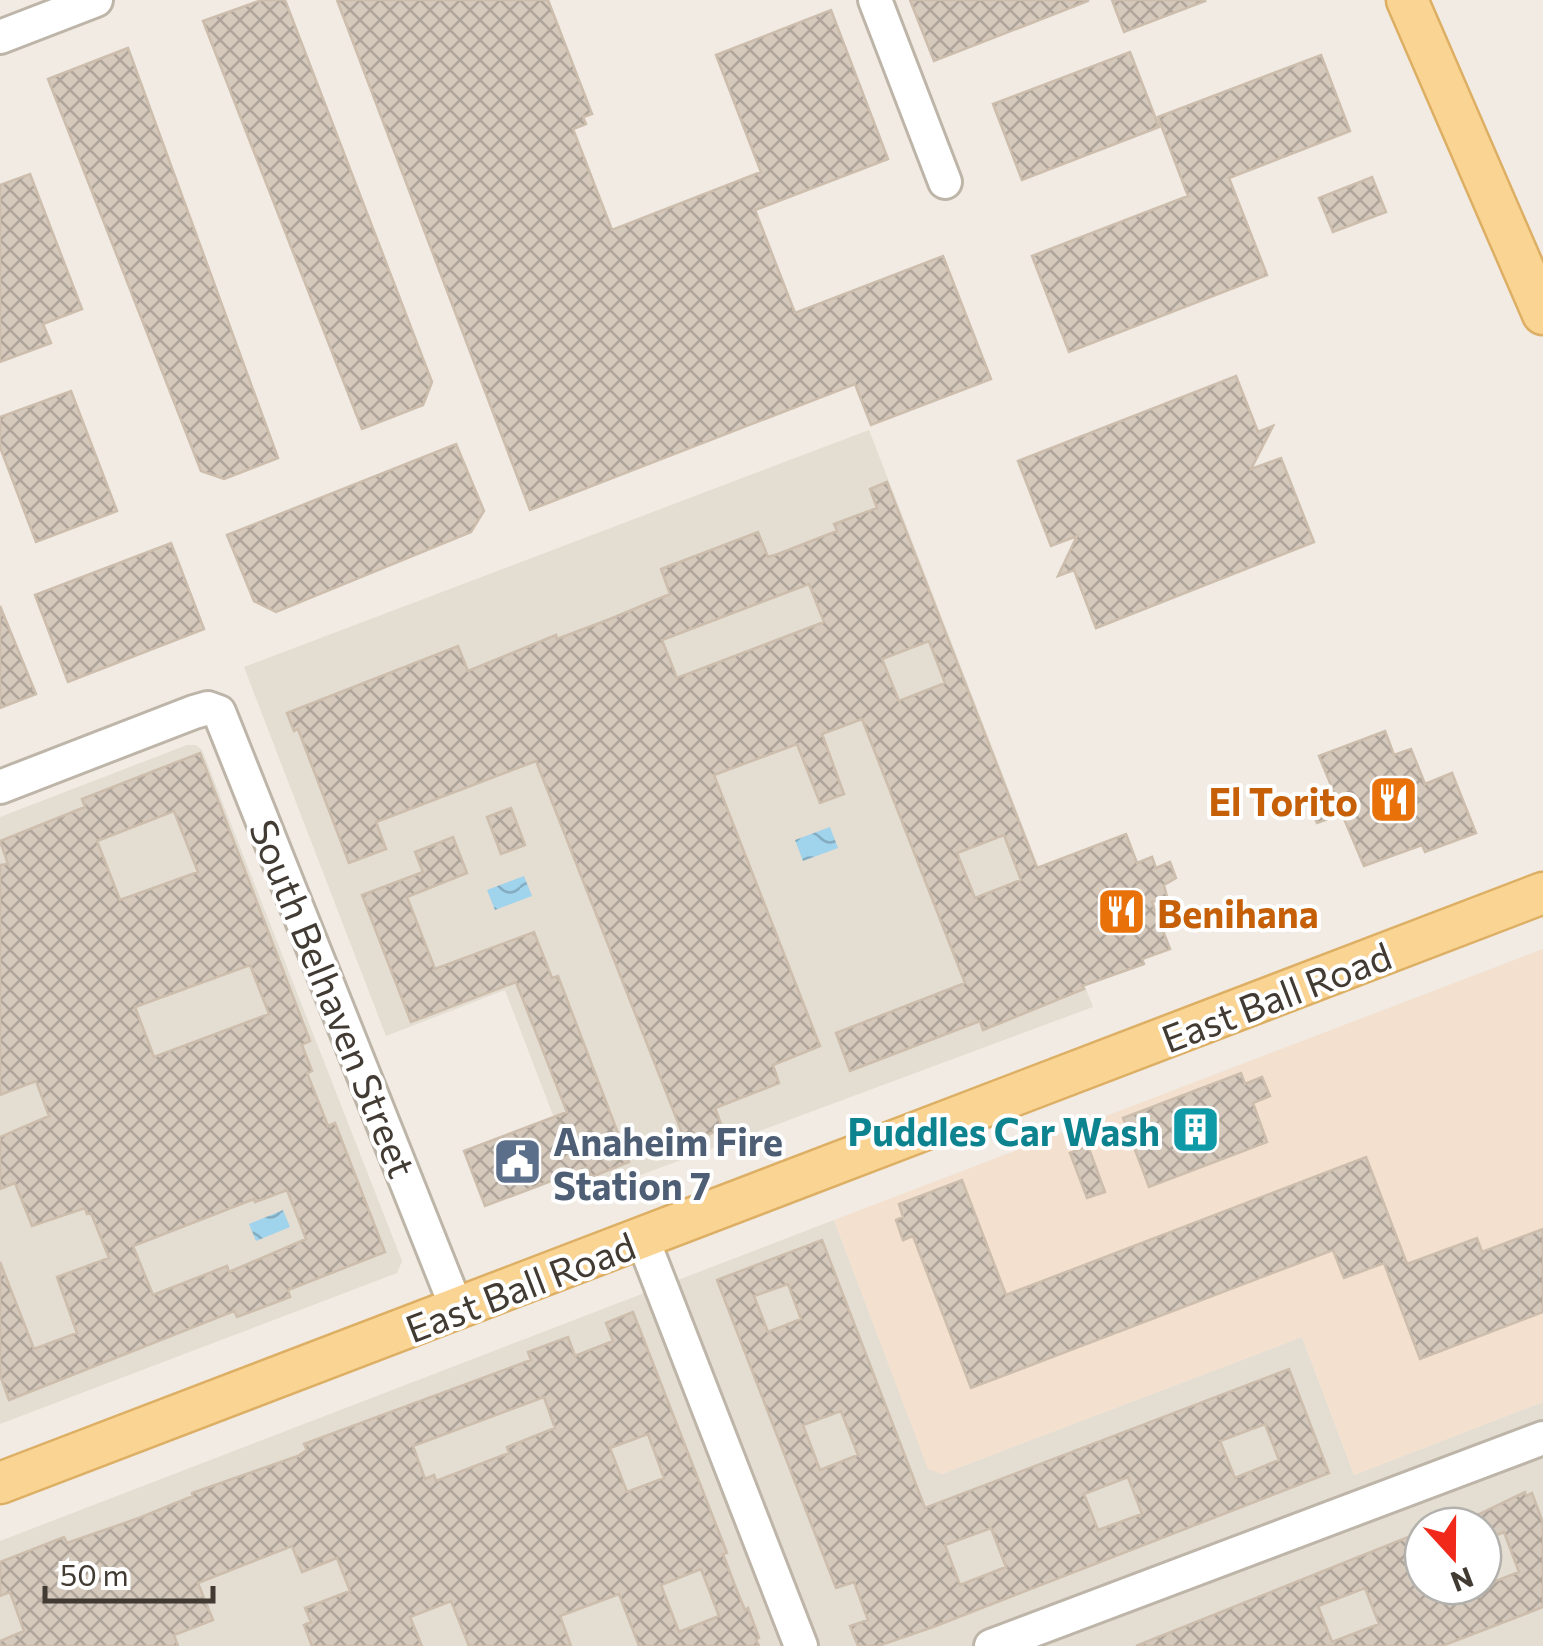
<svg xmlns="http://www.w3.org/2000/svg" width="1543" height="1646" viewBox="0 0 1543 1646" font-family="Commissioner,sans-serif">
	<defs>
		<pattern id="water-waves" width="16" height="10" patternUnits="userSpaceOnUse" patternTransform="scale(2.5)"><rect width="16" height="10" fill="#a0d3ec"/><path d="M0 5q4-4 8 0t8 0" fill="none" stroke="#84acc0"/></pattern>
		<pattern id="building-cross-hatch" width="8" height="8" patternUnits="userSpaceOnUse" patternTransform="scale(2.5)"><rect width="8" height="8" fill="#d5c9bc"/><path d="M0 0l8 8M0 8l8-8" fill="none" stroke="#aea499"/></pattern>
	</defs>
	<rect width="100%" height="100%" fill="#f1ebe3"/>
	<path fill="#e4ddd1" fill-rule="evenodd" d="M869,430L1093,1007L584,1196L505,990L386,1036L244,667Z
		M187,745H196L202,750L402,1261L397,1273L0,1424V817Z
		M834,1220L928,1468L942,1474L1302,1337L1354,1475L1543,1402V1646H0V1541ZM1423,1526H1483V1586H1423Z"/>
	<path fill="#f3e0ce" d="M1543,949V1402L1354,1475L1302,1337L942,1474L928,1469L834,1220Z"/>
	<path fill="url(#water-waves)" d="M830,827L838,848L803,861L795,840Z
		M524,876L532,896L495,910L487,890Z
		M283,1210L290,1227L256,1241L249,1224Z"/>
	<path fill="url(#building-cross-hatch)" stroke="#ccbdac" stroke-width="2.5" fill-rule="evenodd" d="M262,0H285L432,382L423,405L362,429L203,21Z
		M337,0H548L592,114L583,117L586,124L573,129L612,230L761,172L716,55L831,10L888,159L755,210L795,313L943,256L991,379L871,425L855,384L530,510Z
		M910,0H1088V1L934,61Z
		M1112,0H1204L1205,1L1124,32Z
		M128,48L278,458L224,479L201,471L48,79Z
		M1130,52L1159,127L1022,180L993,104Z
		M1321,55L1350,131L1229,178L1267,275L1069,352L1032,256L1188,196L1158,117Z
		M30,174L82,309L43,324L51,343L0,362V185Z
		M1372,177L1386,212L1333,232L1319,198Z
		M1236,376L1258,432L1273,426L1251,469L1281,458L1314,542L1096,628L1074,570L1058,576L1077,536L1051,546L1018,461Z
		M71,391L117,511L36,542L0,447V417Z
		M456,444L484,511L471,532L276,612L254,601L227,535Z
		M887,482L1037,868L1126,834L1137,863L1152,857L1156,868L1170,862L1176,878L1164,885L1167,897L1152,902L1170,949L1142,959L1144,964L1082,986L1084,989L983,1030L980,1021L850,1071L836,1033L965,983L862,719L822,734L844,794L820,803L797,744L714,775L820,1046L773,1065L779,1083L715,1108L723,1129L686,1143L536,761L376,822L386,849L349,863L298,729L294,731L287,713L458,646L468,671L556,635L557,639L610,619L670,594L661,569L758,532L768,557L778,554L837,531L834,524L877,508L870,489ZM809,584L824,622L677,678L662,640ZM929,641L945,683L899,701L882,659ZM1004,835L1021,880L975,898L957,853Z
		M171,543L204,629L68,682L35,595Z
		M0,606L36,694L0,708Z
		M1385,731L1394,755L1411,749L1425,784L1452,773L1476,833L1425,852L1422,845L1364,866L1342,814L1317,823L1310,805L1335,795L1319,756Z
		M200,753L310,1041L302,1045L312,1071L307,1073L328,1126L335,1123L385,1252L288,1290L290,1297L237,1317L234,1311L9,1400L0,1375V1262L34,1349L77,1333L57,1277L109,1258L91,1213L87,1214L85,1208L32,1226L15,1183L0,1189V1137L49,1116L36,1081L0,1095V865L8,864L0,841L85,807L82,799ZM174,811L198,872L120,900L97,841ZM250,965L269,1014L154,1057L135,1007ZM287,1190L306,1239L229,1272L227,1266L153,1295L133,1246L254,1199L255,1202Z
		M511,808L525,845L501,854L487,817Z
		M453,837L467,873L407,897L435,969L534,932L552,978L558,976L629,1162L591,1177L588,1167L485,1206L464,1151L567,1112L516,982L411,1022L362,895L423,872L415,852Z
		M1241,1073L1245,1084L1262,1077L1270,1096L1253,1103L1267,1142L1149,1187L1123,1118Z
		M1088,1146L1105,1192L1087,1198L1070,1153Z
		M1366,1157L1407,1264L1477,1238L1482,1252L1543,1229V1312L1420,1359L1384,1263L1344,1278L1333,1250L971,1388L913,1236L903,1240L896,1220L903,1217L899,1204L962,1180L1006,1295Z
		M822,1240L925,1508L1289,1369L1329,1473L933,1627L878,1646H858L850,1626L868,1620L854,1582L836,1588L717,1280ZM788,1284L801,1319L768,1332L754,1296ZM841,1411L858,1455L820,1470L803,1425ZM1265,1424L1279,1460L1235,1478L1220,1441ZM1128,1477L1142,1514L1098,1530L1084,1494ZM991,1528L1006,1567L960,1585L945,1545Z
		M633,1312L727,1553L723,1554L737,1591L745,1610L748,1608L759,1638L756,1639L759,1646H639L619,1594L560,1616L571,1646H469L451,1601L410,1617L422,1646H312L304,1625L311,1622L305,1608L350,1591L337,1558L302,1572L292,1546L198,1583L213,1620L174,1635L178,1646H0V1641L24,1631L10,1592L0,1596V1562L64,1537L67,1543L139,1518L193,1496L192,1493L298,1456L307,1450L304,1444L531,1360L528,1352L568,1337L575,1356L613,1341L606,1323ZM544,1397L555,1428L507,1447L509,1453L436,1481L434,1475L425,1479L413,1446ZM648,1434L664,1478L627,1492L610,1448ZM701,1569L719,1616L679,1632L661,1585Z
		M1525,1492L1526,1496L1532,1493L1543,1523V1607L1442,1646H1136L1423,1531V1586H1483L1519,1572L1504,1532L1487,1539L1477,1515ZM1365,1588L1379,1624L1332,1642L1318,1606Z"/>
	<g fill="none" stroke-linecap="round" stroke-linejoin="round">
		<defs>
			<path id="minor" d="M875,0L945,182
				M0,37L96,0
				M0,787L194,712L208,708L219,712L457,1309
				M643,1240L801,1646
				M991,1646L1543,1438"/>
			<path id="major" d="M1407,0L1543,314
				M0,1483L1543,893"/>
		</defs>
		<use href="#minor" stroke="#beb5a9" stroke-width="38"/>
		<use href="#major" stroke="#ddaf64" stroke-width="45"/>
		<use href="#minor" stroke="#fff" stroke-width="32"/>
		<use href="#major" stroke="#fad493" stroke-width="40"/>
	</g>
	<defs>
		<symbol id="restaurant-square" viewBox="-11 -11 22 22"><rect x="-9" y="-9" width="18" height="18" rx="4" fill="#e8710a" stroke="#fff"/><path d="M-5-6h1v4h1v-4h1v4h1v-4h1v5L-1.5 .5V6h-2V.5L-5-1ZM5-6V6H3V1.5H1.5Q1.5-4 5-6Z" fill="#fff"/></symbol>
		<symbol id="building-square" viewBox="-11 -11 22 22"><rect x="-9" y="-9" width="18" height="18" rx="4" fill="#0f9aa8" stroke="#fff"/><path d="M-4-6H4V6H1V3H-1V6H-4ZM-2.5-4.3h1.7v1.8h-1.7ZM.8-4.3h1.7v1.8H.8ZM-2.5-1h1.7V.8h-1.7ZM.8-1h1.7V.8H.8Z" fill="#fff"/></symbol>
		<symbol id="civic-square" viewBox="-11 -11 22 22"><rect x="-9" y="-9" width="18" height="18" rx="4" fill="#5c6f8a" stroke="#fff"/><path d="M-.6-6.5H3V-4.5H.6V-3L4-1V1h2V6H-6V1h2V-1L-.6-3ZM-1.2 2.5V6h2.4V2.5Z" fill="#fff"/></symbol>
	</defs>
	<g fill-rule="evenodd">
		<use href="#restaurant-square" x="1366" y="772" width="55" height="55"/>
		<use href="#restaurant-square" x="1094" y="884" width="55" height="55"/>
		<use href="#building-square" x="1168" y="1102" width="55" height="55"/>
		<use href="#civic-square" x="490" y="1134" width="55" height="55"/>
	</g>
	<g text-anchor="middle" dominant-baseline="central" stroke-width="8" stroke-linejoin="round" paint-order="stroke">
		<g font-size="38" font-weight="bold" fill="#c56008" stroke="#fff" text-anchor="end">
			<text x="1358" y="800">El Torito</text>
			<text x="1157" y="912" text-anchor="start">Benihana</text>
		</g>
		<g font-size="38" fill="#423b33" stroke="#fff">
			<text transform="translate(1276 996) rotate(-21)">East Ball Road</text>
			<text transform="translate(334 998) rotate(68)">South Belhaven Street</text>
			<text transform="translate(520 1286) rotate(-21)">East Ball Road</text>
		</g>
		<g font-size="38" font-weight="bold" fill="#0d838f" stroke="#fff" text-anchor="end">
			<text x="1160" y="1130">Puddles Car Wash</text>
		</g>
		<g font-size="38" font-weight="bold" fill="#4e5e75" stroke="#fff" text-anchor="start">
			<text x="553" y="1140">Anaheim Fire<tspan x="553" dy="44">Station 7</tspan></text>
		</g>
	</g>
	<g transform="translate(1453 1556) rotate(159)"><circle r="48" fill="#ffffff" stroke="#b3b1ad" stroke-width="2.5"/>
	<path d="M0-8L18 38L0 25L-18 38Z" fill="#f0291a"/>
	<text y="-15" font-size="28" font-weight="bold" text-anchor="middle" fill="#423b33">N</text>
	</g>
	<path d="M45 1586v15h168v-15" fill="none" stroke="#423b33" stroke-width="5"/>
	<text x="60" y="1586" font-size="30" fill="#423b33" stroke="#ffffff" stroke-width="8" paint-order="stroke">50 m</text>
</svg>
